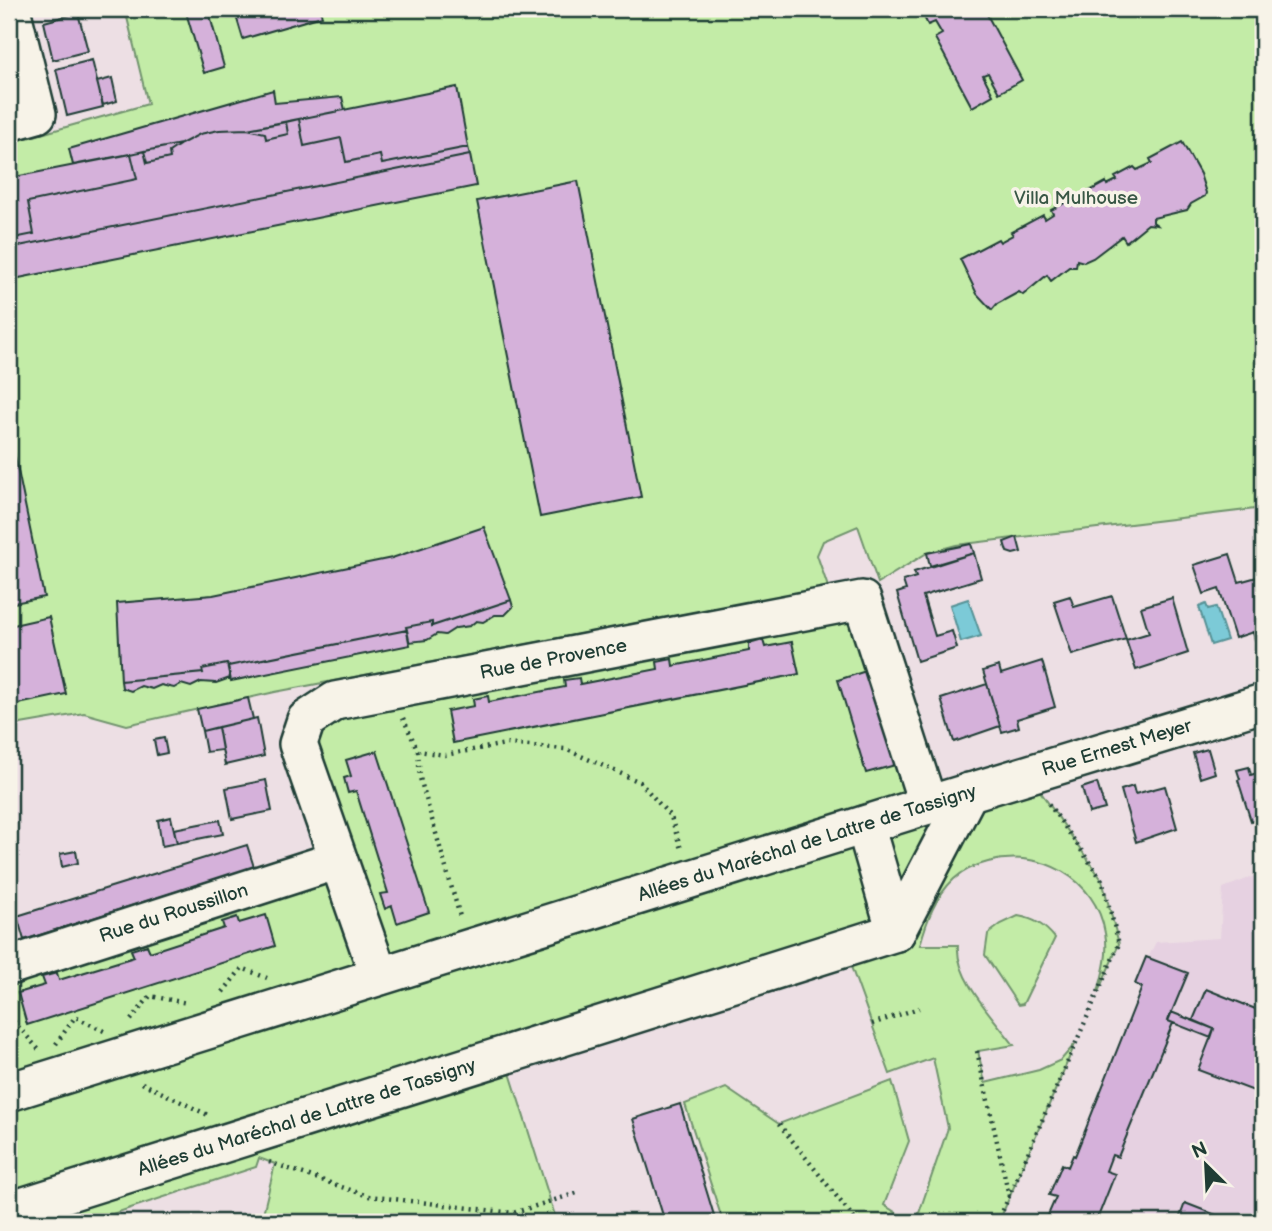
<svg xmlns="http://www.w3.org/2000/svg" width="1272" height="1231" viewBox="0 0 1272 1231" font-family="'Balsamiq Sans',sans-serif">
	<rect width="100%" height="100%" fill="#eddfe4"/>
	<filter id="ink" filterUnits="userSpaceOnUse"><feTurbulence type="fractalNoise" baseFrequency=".0143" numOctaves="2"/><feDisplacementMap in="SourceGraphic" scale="14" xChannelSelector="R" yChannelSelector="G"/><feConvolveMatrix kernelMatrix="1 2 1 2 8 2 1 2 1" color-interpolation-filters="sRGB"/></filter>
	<g filter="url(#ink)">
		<path fill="#e6d1e1" d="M1263,873V1222H1045L1056,1197L1049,1194L1062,1164L1068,1167L1075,1155L1142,987L1135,984L1156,942L1220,938L1223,888Z"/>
		<path fill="#c3eca7" stroke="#71946e" stroke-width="2" d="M125,9H1263V508L956,545L927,553L878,583L858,526L823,541L817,555L828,587L275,692L127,725L84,713L9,726V143L148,104Z
			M862,600L927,804L1028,774L1102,880L1119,944L1098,992C1103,973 1109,953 1105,933C1096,878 1040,848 988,862C976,865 963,871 954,879C935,897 927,920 920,945H958C955,979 994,1018 1014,1045L978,1051L985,1083L1039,1070L1061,1060L1075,1044L1001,1217V1222H916L948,1128L933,1058L890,1074L845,950L505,1057L557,1222H261L275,1164L259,1158L256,1167L88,1222H9V966L337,860L306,720Z
			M1018,916C1035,919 1044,925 1055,938L1023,1004L1018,1005L985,955L988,934L1001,924Z
			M892,1081L909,1141L884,1205L911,1222H723L685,1104L726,1088L779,1124Z"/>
		<path fill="#7bcad7" stroke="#569296" stroke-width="2" d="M968,599L981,636L961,642L950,605Z
			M1206,604L1208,609L1216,607L1227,640L1211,645L1199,607Z"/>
		<path fill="#d5b1da" stroke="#1f3d34" stroke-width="2" d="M185,9H208L224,67L204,73Z
			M234,9H322L320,10L322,16L243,39Z
			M920,9H984L1022,80L999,93L988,73L983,75L993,95L972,107L935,38L942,34L935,22L928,25Z
			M78,13L88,51L53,60L44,22Z
			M92,60L103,107L67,116L56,69Z
			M112,78L117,101L103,105L97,82Z
			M457,87L468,147L382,164L380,155L346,162L341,138L304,146L299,119Z
			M273,90L275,103L342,97L345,110L247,129L219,130L200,134L181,144L73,165L69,149Z
			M299,119L304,146L341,138L346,162L380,155L382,164L468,147L470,155L9,248V239L34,234L28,202L137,179L131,154L144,151L147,163L170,158L169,152L181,144L200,134L219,130L247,129L265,133L266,139L288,134L286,122Z
			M286,122L288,134L266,139L265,133L247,129Z
			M1182,142L1200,174L1206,193L1205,196L1191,204L1187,210L1153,218V222L1157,225L1148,224L1126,242L1122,236L1093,258L1084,262L1077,260L1076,267H1069L1051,281L1047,275L1023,295L1019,292L997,304L992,310L977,294L960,259L998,239L1000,242L1013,235L1011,232L1043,215L1045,219L1053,214L1051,210L1076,197L1078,201L1087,196L1086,193L1106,182L1107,185L1117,180L1115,177L1134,167L1137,170L1152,163L1150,159Z
			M181,144L169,152L170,158L147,163L144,151Z
			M131,154L137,179L28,202L34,234L9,239V178Z
			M470,155L476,186L9,280V248Z
			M578,181L641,497L540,517L477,201Z
			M9,427L44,597L9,604Z
			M484,527L511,600L432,626V622L406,627L407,630L228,666L227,664L202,669L203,673L121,681L117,603L213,595L392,558Z
			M1017,537L1021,552L1013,554L1007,552L1004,542Z
			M971,544L974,553L930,566L927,553Z
			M974,553L981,578L923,596L935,636L952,631L957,648L917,661L897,593L906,590L903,581L916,577L914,572Z
			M1230,554L1239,582L1257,577L1263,596V637L1255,640L1253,632L1235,638L1219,589L1204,594L1194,565Z
			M1070,596L1074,607L1112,596L1126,639L1072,655L1054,601Z
			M1172,598L1188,653L1136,670L1126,640L1149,633L1141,607Z
			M511,600L513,607L505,615H495L483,622L476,621L470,626L456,628L445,635L437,634L427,640L409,642L406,627L432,622V626Z
			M49,617L66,694L9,706V626Z
			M407,630L410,645L231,681L228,666Z
			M763,640L765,647L792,642L799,674L453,743L447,711L474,706L473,699L488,696L489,702L565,687L564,680L579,678L580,684L658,669L657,662L672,659L673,666L749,651V644Z
			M1042,661L1055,707L1017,719L1019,727L1002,732L983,671L999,666L1001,674Z
			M227,664L230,678L216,683L201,682L191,687L181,684L174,688L161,685L152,689L141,686L131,691L122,688L121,681L203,673L202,669Z
			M869,670L899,764L866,773L838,680Z
			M987,684L1000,726L954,742L941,699Z
			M248,698L253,719L202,731L197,709Z
			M257,718L264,756L225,765L218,727Z
			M218,727L222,750L206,752L202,731Z
			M164,738L167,753L157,755L154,740Z
			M1208,749L1215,773L1200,778L1193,753Z
			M377,751L429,912L397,923L392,906L385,909L380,894L388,893L356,791L348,793L344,778L351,776L346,760Z
			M1249,767L1251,775L1263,771V817L1251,821L1238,780L1240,779L1237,770Z
			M266,780L272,811L232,819L226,788Z
			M1097,783L1105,809L1089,813L1082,788Z
			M1133,786L1135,794L1165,786L1177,828L1136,842L1121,790Z
			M171,817L177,843L162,846L158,820Z
			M9,818H11L16,845L9,846Z
			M220,820L223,834L177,843L174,829Z
			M247,845L254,867L24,940L17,916Z
			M76,851L78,863L62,867L60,854Z
			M266,915L275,946L27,1025L18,993L45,985L42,977L57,973L59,980L134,957L131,950L147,945L150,952L224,928L222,922L237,917L239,923Z
			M1146,957L1188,973L1168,1021L1173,1023L1118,1157L1112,1155L1106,1171L1115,1174L1096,1222H1045L1056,1197L1049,1195L1062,1164L1068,1167L1073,1155L1075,1156L1142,987L1135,984Z
			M1206,989L1263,1012V1092L1260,1090L1259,1093L1198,1070L1214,1029L1193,1020Z
			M1171,1012L1214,1029L1211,1038L1168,1021Z
			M680,1104L716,1222H665L633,1119Z
			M1185,1203L1234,1222H1178Z"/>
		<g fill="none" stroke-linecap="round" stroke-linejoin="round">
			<defs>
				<g id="minor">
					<path d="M9,122L37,114L11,9"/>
					<path d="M865,825L896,932"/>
					<path id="s1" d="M9,966L338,860"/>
					<path id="s2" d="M379,976L298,744L306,720L335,701L862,600L928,805"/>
					<path id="s3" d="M9,1092L928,805L1263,703"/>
					<path id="s4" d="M9,1211L896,932L969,792"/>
				</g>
			</defs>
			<use href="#minor" stroke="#1f3d34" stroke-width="42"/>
			<path stroke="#1f3d34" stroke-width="4.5" stroke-dasharray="2 5" stroke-linecap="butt" d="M403,718L418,751L445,755L506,744L565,749L640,782L671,817L681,849
				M418,751L420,778L461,920
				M223,992L242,968L267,978
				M9,1016L41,1052
				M131,1020L150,996L187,1003
				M872,1024L919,1008
				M56,1044L75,1017L104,1031
				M977,1051L1009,1196
				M142,1083L210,1116
				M779,1124L857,1222
				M269,1162L368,1196L513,1213L577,1193
				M1000,1217L1119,944L1102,880L1046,800"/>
			<use href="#minor" stroke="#f7f3e8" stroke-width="37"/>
		</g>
	</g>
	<g text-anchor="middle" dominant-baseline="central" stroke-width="7" stroke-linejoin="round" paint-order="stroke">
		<g font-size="19" fill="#385745" stroke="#f7f3e8">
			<text x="1076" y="198">Villa Mulhouse</text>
		</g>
		<g font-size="19" fill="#1f3d34" stroke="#f7f3e8">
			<text stroke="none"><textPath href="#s2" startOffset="528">Rue de Provence</textPath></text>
			<text stroke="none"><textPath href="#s3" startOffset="1160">Rue Ernest Meyer</textPath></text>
			<text stroke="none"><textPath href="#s3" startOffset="836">Allées du Maréchal de Lattre de Tassigny</textPath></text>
			<text stroke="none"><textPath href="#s1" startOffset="173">Rue du Roussillon</textPath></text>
			<text stroke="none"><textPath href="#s4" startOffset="312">Allées du Maréchal de Lattre de Tassigny</textPath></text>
		</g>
	</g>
	<rect width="1272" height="1231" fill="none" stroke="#f7f3e8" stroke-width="35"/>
	<rect x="18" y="18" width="1237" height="1196" fill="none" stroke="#1f3d34" stroke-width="2.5" filter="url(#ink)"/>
	<g transform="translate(1206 1165) rotate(336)" stroke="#f7f3e8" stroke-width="5" paint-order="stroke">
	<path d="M0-5L12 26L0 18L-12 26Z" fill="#1f3d34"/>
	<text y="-10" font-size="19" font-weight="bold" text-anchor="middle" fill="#1f3d34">N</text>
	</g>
</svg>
